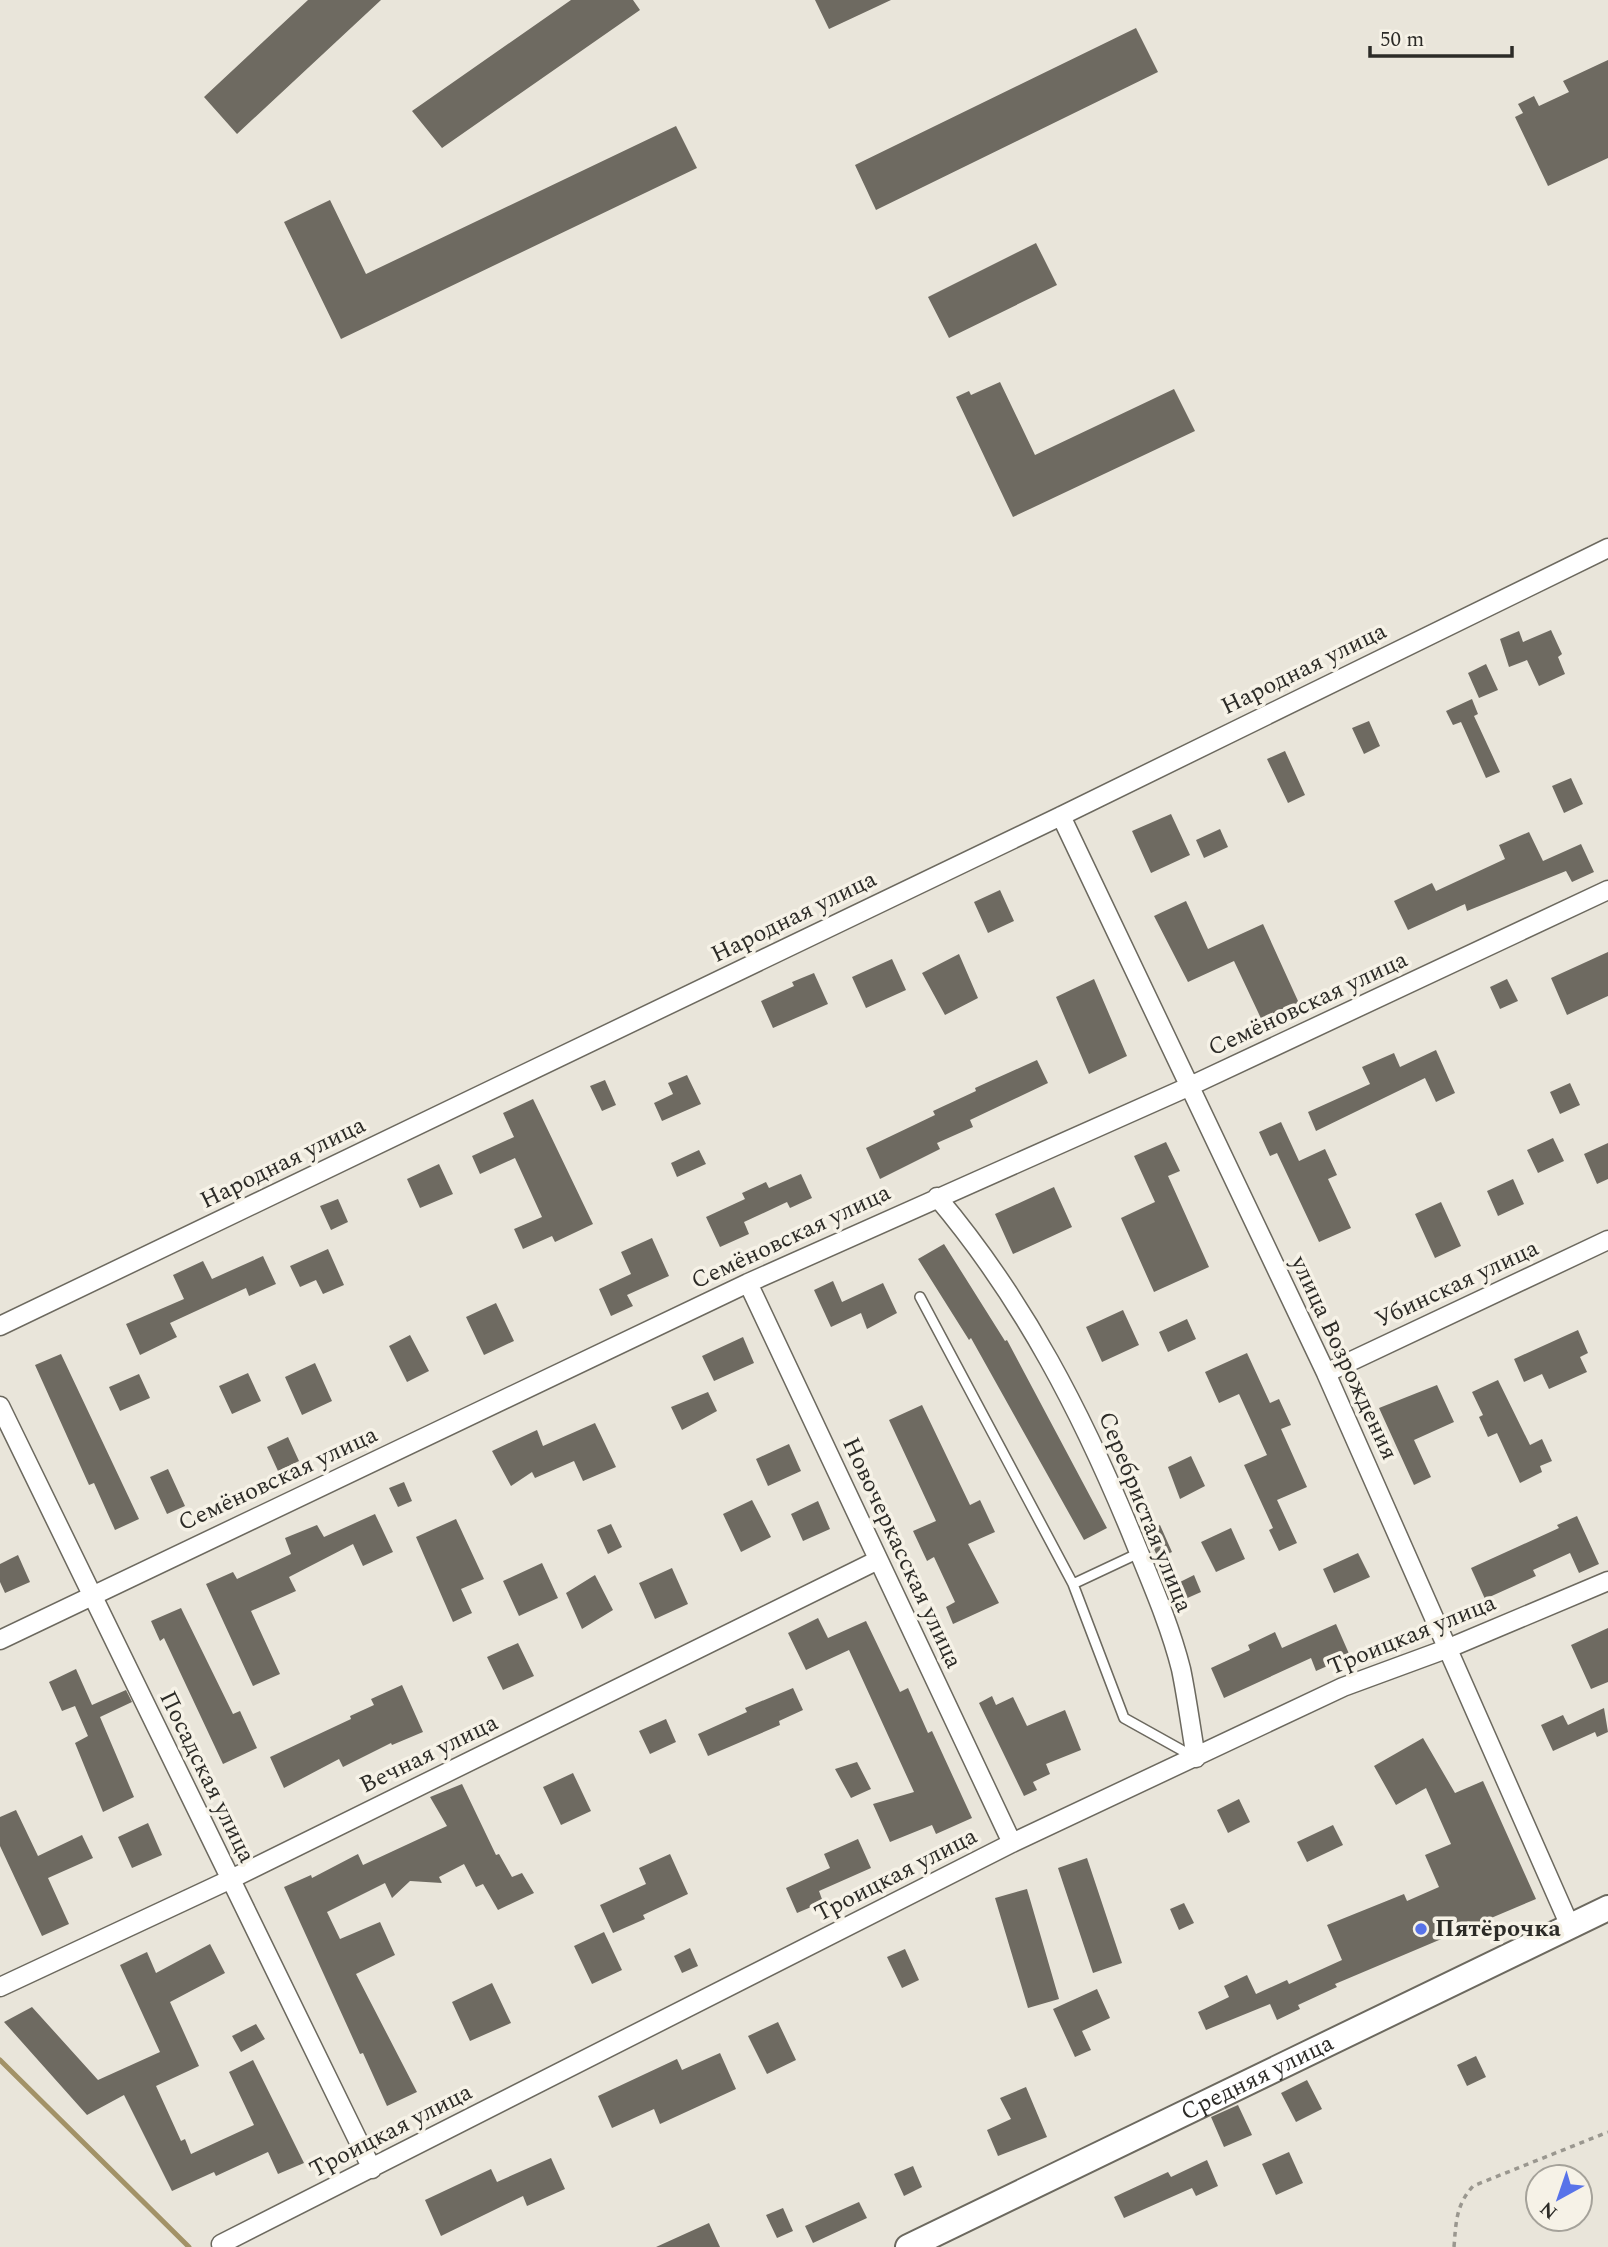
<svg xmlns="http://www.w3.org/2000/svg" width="1608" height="2247" viewBox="0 0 1608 2247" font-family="Spectral,serif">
	<rect width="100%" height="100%" fill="#e9e5da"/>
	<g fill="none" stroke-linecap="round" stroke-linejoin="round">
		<path stroke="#a29267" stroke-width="5" d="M0,2060L189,2247"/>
	</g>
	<path fill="#6e6a61" d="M308,0H381L237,134L204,97Z
		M571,0H633L640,10L442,148L412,111Z
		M815,0H891L829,29Z
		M1136,28L1158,72L876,210L855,165Z
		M1608,60V158L1548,186L1515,117L1523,113L1518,104L1534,96L1539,106L1569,92L1563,81Z
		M676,126L697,168L341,339L284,222L330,200L366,274Z
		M1036,243L1057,285L949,338L928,297Z
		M1000,382L1035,455L1174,389L1195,431L1013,517L956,397L969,391L971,395Z
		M1551,630L1562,654L1558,657L1565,674L1539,686L1527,660L1509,667L1500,639L1519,631L1523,642Z
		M1486,664L1498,690L1479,698L1468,673Z
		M1472,699L1478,714L1474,716L1500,772L1486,778L1461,722L1453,725L1446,711Z
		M1369,721L1380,746L1364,754L1352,728Z
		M1285,751L1305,795L1288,803L1267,759Z
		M1571,778L1583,804L1564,813L1552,786Z
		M1171,814L1190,855L1151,873L1132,831Z
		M1220,829L1228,847L1204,858L1196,840Z
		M1529,832L1543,861L1581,844L1594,872L1572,882L1566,871L1467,911L1465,904L1408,930L1394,901L1432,883L1436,891L1505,859L1499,845Z
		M1000,890L1014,921L988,933L974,902Z
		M1186,901L1208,949L1263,924L1303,1012L1266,1029L1234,961L1188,982L1154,916Z
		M1608,952V996L1567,1015L1551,978Z
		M959,954L978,998L945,1015L922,973Z
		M892,959L906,990L866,1008L852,977Z
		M814,973L828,1004L773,1028L761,1001L794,986L792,982Z
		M1094,979L1127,1056L1089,1074L1056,997Z
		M1507,979L1518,1001L1500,1009L1490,987Z
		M1436,1050L1455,1093L1436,1102L1425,1078L1316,1131L1308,1112L1370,1084L1362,1067L1394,1053L1400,1067Z
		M1037,1060L1048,1083L970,1120L973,1127L937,1143L940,1149L880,1179L866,1148L935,1115L933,1111L976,1091L975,1088Z
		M687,1075L701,1104L662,1121L654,1103L673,1094L668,1083Z
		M605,1080L616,1105L602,1111L590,1086Z
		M1570,1083L1580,1105L1560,1114L1550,1092Z
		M533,1099L593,1224L555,1242L552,1236L523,1249L514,1229L542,1217L515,1158L480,1174L472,1156L514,1137L503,1113Z
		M1281,1122L1299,1161L1325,1149L1337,1175L1328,1179L1351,1228L1319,1242L1277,1153L1270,1156L1259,1132Z
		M1553,1138L1564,1161L1538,1173L1527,1150Z
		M1166,1142L1180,1171L1168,1176L1209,1267L1154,1292L1121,1218L1155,1202L1134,1156Z
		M1608,1143V1179L1597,1184L1584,1154Z
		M699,1150L706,1164L677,1177L671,1163Z
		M439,1164L453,1194L420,1208L407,1179Z
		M801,1174L812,1198L790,1208L787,1202L744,1222L749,1234L720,1247L706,1217L745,1199L742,1193L766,1182L769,1188Z
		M1513,1179L1524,1204L1498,1216L1487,1191Z
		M1054,1187L1072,1227L1013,1254L995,1214Z
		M338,1199L348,1222L331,1230L320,1206Z
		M1441,1202L1461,1246L1435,1258L1415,1214Z
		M652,1238L669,1276L627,1295L633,1306L611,1316L599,1289L631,1274L621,1252Z
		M944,1244L1005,1341L1007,1340L1107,1528L1084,1540L971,1338L969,1340L918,1259Z
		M328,1249L344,1285L323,1294L316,1280L300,1287L290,1266Z
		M263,1256L276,1284L249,1296L246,1288L170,1323L177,1337L140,1355L126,1324L184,1299L173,1275L203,1261L212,1279Z
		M833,1281L842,1302L883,1283L897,1313L867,1329L861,1313L831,1327L814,1290Z
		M496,1303L514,1341L484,1355L466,1317Z
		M1123,1310L1139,1345L1102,1362L1086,1327Z
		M1187,1319L1196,1339L1168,1352L1159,1332Z
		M1578,1330L1588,1353L1580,1357L1587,1372L1549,1389L1542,1374L1524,1382L1514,1359Z
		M410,1335L429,1371L407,1382L389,1346Z
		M743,1337L754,1363L714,1381L702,1356Z
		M1247,1353L1270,1403L1279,1399L1291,1425L1281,1429L1307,1487L1277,1500L1297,1543L1279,1551L1269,1530L1273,1528L1244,1465L1267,1455L1239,1394L1219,1403L1205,1372Z
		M61,1354L139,1519L115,1530L94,1483L89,1485L35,1365Z
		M315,1363L332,1401L302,1415L285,1377Z
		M248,1373L261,1401L232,1414L219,1386Z
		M139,1374L150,1398L120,1411L109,1387Z
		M1498,1380L1530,1445L1542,1439L1552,1461L1540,1466L1542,1472L1520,1483L1497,1433L1488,1437L1479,1417L1483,1415L1472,1392Z
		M1437,1385L1454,1422L1414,1440L1431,1477L1414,1485L1379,1408Z
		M708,1392L717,1411L682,1430L671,1407Z
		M922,1405L970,1505L980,1500L995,1532L968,1544L999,1603L953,1624L946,1607L955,1602L934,1557L927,1561L913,1531L936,1521L889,1420Z
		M595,1423L616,1467L583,1481L574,1461L535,1478L532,1472L511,1486L492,1451L537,1430L543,1446Z
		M288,1437L299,1461L278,1471L267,1447Z
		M789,1444L801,1471L768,1486L756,1459Z
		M1191,1456L1205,1486L1180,1499L1168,1467Z
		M168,1469L185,1506L167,1514L150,1477Z
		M404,1482L412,1501L398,1507L389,1488Z
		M752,1500L771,1537L741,1552L723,1514Z
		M818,1501L830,1529L803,1541L791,1514Z
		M375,1514L393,1552L363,1566L353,1544L289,1577L296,1591L251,1611L280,1674L253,1686L206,1584L233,1572L237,1579L291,1554L285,1538L317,1525L324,1537Z
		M1577,1516L1599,1564L1579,1573L1570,1553L1533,1570L1536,1576L1485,1599L1471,1568L1559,1528L1557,1525Z
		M456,1519L484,1579L461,1589L472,1613L453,1622L416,1537Z
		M611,1524L622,1547L608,1554L597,1530Z
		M1160,1525L1172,1552L1158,1558L1146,1531Z
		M1231,1528L1245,1559L1216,1572L1201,1542Z
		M1358,1553L1370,1577L1334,1593L1323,1569Z
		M18,1555L30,1582L5,1593L0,1582V1564Z
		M542,1563L558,1598L519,1616L503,1581Z
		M672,1568L688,1604L655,1619L639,1583Z
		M595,1575L613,1610L582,1629L566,1593Z
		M1194,1575L1201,1592L1183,1600L1176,1584Z
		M181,1608L233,1714L240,1711L257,1748L223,1764L164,1638L160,1641L151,1621Z
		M818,1618L828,1638L866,1621L900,1692L908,1688L928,1733L932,1731L972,1818L936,1834L932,1825L890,1842L873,1804L914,1792L849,1650L806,1670L788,1633Z
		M1336,1624L1350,1656L1316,1671L1311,1658L1224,1698L1211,1668L1250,1650L1248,1645L1275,1632L1282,1648Z
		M1608,1628V1682L1591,1689L1571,1645Z
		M518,1643L534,1676L503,1690L487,1657Z
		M76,1669L92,1705L126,1690L132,1702L100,1717L134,1797L103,1812L75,1743L88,1736L75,1706L62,1711L49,1682Z
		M402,1685L423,1732L392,1745L391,1743L343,1767L339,1759L284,1788L270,1757L351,1719L350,1716L374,1705L371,1699Z
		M793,1688L803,1710L779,1721L780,1725L708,1756L698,1734L747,1712L745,1708Z
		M992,1696L996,1705L1013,1697L1027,1726L1065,1710L1081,1750L1046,1764L1050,1774L1033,1782L1037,1790L1024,1796L979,1703Z
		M1604,1708L1608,1732L1597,1737L1595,1732L1553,1751L1541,1725L1563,1715L1568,1725Z
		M666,1719L676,1742L650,1754L639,1731Z
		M1423,1738L1455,1793L1483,1781L1536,1899L1335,1984L1337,1987L1298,2005L1300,2009L1277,2020L1270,2004L1206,2030L1198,2012L1229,1997L1224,1986L1247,1975L1256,1994L1287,1980L1289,1984L1342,1960L1327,1925L1404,1894L1407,1901L1439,1887L1425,1855L1451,1844L1426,1788L1396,1805L1374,1766Z
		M857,1762L871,1789L851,1798L835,1769Z
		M573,1773L591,1811L561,1825L543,1787Z
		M462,1784L496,1855L499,1854L512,1877L522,1873L534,1893L498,1910L483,1884L476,1887L464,1864L439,1877L442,1883L410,1881L392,1898L385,1883L327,1912L340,1939L380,1922L395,1955L356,1974L417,2092L387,2106L363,2053L360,2054L284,1887L311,1875L312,1878L358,1854L363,1865L447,1826L430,1797Z
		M1239,1799L1250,1822L1228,1833L1217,1810Z
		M16,1810L38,1856L82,1835L93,1858L48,1878L69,1924L42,1936L0,1846V1817Z
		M148,1823L162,1855L132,1868L118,1837Z
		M1333,1825L1343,1845L1307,1862L1297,1842Z
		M858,1839L871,1868L819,1891L823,1902L797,1913L786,1888L830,1868L824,1854Z
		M670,1854L688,1894L643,1915L645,1919L613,1933L600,1905L646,1884L639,1868Z
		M1087,1858L1122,1963L1093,1973L1058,1868Z
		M1027,1889L1059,1999L1028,2008L995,1898Z
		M1184,1903L1194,1923L1179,1930L1170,1909Z
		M604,1932L622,1970L592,1984L574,1946Z
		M210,1944L225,1973L170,2002L199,2066L156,2086L181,2141L185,2139L191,2154L254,2125L229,2072L253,2060L304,2163L278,2174L268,2152L216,2176L214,2172L172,2191L124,2095L87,2115L4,2022L32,2007L98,2080L160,2052L120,1965L147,1952L156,1973Z
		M690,1948L698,1966L682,1973L674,1956Z
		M905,1949L919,1980L902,1988L887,1957Z
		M492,1983L511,2023L470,2041L452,2002Z
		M1097,1989L1110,2018L1082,2031L1091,2050L1075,2057L1053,2009Z
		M778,2022L796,2060L767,2074L748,2036Z
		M256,2024L265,2039L241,2052L232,2036Z
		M720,2053L736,2089L660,2124L654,2109L612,2128L598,2096L677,2059L682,2070Z
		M1476,2056L1486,2077L1467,2086L1457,2065Z
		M1307,2080L1322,2109L1296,2122L1281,2093Z
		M1026,2087L1047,2137L998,2156L987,2130L1011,2119L1000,2098Z
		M1238,2105L1252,2135L1224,2147L1211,2117Z
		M1289,2152L1303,2183L1276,2195L1262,2164Z
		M551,2158L565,2189L527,2206L523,2196L441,2236L425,2200L491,2169L497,2182Z
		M1207,2160L1218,2186L1196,2196L1192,2188L1124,2218L1114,2197L1168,2172L1171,2177Z
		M913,2166L922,2187L904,2196L894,2174Z
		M859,2202L867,2218L813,2243L805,2226Z
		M783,2208L793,2231L777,2238L766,2215Z
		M709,2223L720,2247H656Z"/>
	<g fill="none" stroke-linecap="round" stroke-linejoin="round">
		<defs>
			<path id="lane" d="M920,1297L1073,1584L1124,1718L1194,1757
				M1073,1584L1139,1553"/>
			<path id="street" d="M1061,816L1326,1373L1570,1926
				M937,1197C1024,1300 1083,1415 1134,1540C1151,1582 1170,1625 1181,1669C1187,1698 1191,1729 1196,1758
				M748,1283L1012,1843
				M0,1326L1061,816L1608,548
				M1326,1373L1608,1240
				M0,1406L372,2169
				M0,1640L748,1283L1188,1087L1608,890
				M0,1987L229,1880L878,1560
				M221,2244L1012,1843L1343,1687L1449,1648L1608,1581"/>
			<g id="secondary">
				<path id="s1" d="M908,2247L1608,1908"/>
			</g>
		</defs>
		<use href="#lane" stroke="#6c695f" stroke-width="12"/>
		<use href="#street" stroke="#6c695f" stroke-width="21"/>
		<use href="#secondary" stroke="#6c695f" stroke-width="28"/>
		<path stroke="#9a978f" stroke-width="3.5" stroke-dasharray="5 5" stroke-linecap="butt" d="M1454,2247C1456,2222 1456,2205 1473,2186L1608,2132"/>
		<use href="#lane" stroke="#fff" stroke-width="9"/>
		<use href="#street" stroke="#fff" stroke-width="18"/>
		<use href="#secondary" stroke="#fff" stroke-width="24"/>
	</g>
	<circle fill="#5873e9" stroke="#f6f2e7" stroke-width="2.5" cx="1421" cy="1929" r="7"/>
	<g text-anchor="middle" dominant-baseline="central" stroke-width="7" stroke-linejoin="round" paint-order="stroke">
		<g font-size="24" fill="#2c2b27" stroke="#f6f2e7">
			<text transform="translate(1304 669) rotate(-26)">Народная улица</text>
			<text transform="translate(794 917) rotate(-26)">Народная улица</text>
			<text transform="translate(1308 1004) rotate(-25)">Семёновская улица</text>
			<text transform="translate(283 1163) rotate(-26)">Народная улица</text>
			<text transform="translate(791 1237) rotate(-25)">Семёновская улица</text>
			<text transform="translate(1457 1284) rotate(-25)">Убинская улица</text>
			<text transform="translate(1344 1358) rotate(65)">улица Возрождения</text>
			<text transform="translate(278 1479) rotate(-25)">Семёновская улица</text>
			<text transform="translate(1145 1512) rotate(68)">Серебристая улица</text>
			<text transform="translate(902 1553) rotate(65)">Новочеркасская улица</text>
			<text transform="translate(1412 1635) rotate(-22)">Троицкая улица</text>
			<text transform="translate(429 1754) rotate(-26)">Вечная улица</text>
			<text transform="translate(207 1777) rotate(64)">Посадская улица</text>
			<text transform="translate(896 1875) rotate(-27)">Троицкая улица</text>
			<text stroke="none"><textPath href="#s1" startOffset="388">Средняя улица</textPath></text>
			<text transform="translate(391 2131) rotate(-27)">Троицкая улица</text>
		</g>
		<g font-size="24" font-weight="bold" fill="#2c2b27" stroke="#f6f2e7" text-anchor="start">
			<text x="1435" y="1929">Пятёрочка</text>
		</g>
	</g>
	<g transform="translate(1559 2198) rotate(220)"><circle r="33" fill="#f6f2e7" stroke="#a5a29a" stroke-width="2"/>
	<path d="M0-5L12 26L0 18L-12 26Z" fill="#5873e9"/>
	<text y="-10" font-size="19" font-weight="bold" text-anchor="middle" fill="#2c2b27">N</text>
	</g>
	<path d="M1370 46v10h142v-10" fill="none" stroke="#2c2b27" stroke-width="3.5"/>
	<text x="1380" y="46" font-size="21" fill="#2c2b27" stroke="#f6f2e7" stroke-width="5" paint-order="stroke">50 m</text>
</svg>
